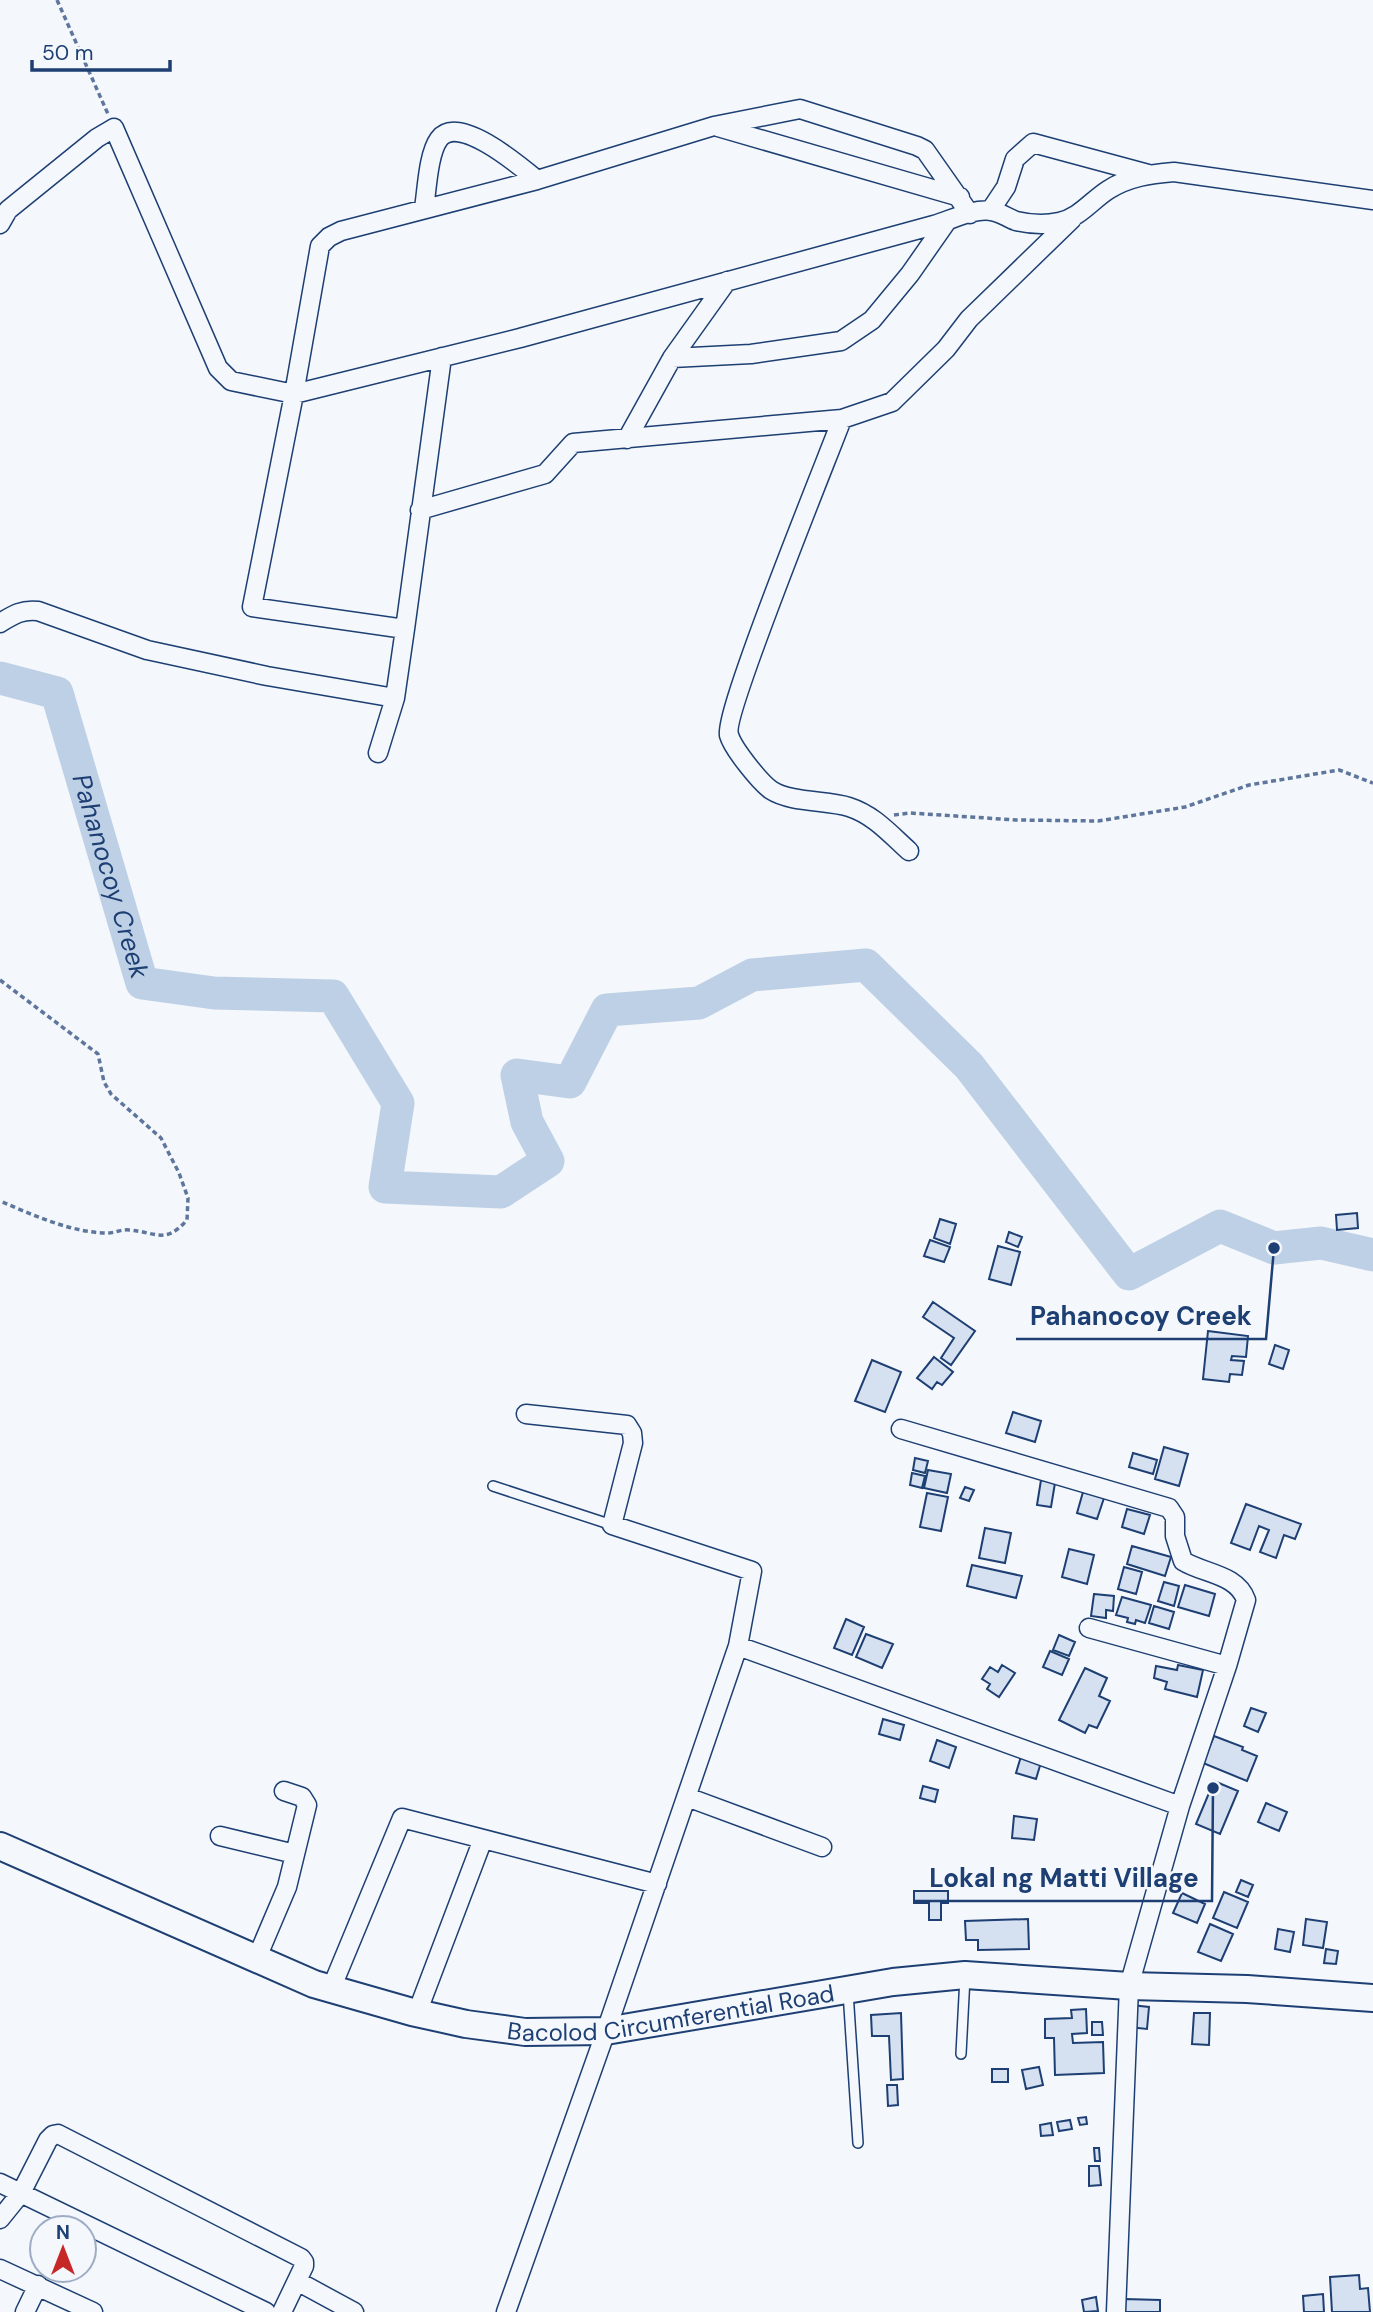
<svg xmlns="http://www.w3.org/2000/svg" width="1373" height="2312" viewBox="0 0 1373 2312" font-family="'DM Sans',sans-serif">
	<rect width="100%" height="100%" fill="#f4f7fb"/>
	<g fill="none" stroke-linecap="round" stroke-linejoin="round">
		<path stroke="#bed0e5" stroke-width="33" id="s1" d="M0,678L57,693L142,983L214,993L333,996L398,1103L385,1187L501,1192L548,1161L527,1122L517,1075L570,1082L607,1010L699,1003L752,975L866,965L969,1066L1129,1274L1220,1226L1274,1248L1321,1243L1373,1255"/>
	</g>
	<path fill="#d5e0f0" stroke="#1d3f73" stroke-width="2" d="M1357,1213L1358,1228L1337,1230L1336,1215Z
		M940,1219L956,1224L950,1244L934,1238Z
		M1009,1232L1022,1237L1018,1247L1006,1242Z
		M930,1240L950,1247L944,1262L924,1256Z
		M998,1246L1020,1252L1011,1285L989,1279Z
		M933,1302L975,1331L951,1365L941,1358L954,1338L923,1317Z
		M1208,1331L1248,1336L1246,1357L1232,1356L1231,1360L1244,1361L1242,1375L1230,1374L1229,1382L1203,1379Z
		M1275,1345L1289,1350L1283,1369L1269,1364Z
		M934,1357L953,1372L942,1385L937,1382L932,1389L917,1378Z
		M872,1360L901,1372L885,1412L855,1401Z
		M1013,1412L1041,1421L1035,1442L1006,1433Z
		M1164,1447L1188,1454L1179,1486L1155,1479Z
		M1133,1453L1157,1460L1153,1474L1129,1467Z
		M915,1458L928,1461L925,1473L913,1470Z
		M928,1470L951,1474L947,1493L924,1488Z
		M912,1473L925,1476L922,1488L910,1485Z
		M1041,1480L1055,1483L1051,1507L1037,1505Z
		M965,1487L974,1490L969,1501L960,1498Z
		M1083,1492L1104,1498L1097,1519L1077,1513Z
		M927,1493L948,1497L941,1531L920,1527Z
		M1246,1504L1301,1524L1295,1539L1284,1535L1276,1558L1260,1552L1269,1530L1259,1526L1250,1550L1231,1543Z
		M1127,1509L1150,1515L1144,1534L1122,1527Z
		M985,1528L1011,1533L1005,1563L979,1558Z
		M1132,1546L1171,1557L1165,1576L1127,1564Z
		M1069,1549L1094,1555L1087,1584L1062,1577Z
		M972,1565L1022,1576L1016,1598L967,1586Z
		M1124,1567L1142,1572L1136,1594L1118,1589Z
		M1164,1582L1179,1586L1174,1606L1158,1601Z
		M1185,1585L1215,1594L1209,1616L1178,1607Z
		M1094,1594L1114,1596L1113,1611L1106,1610V1618L1091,1616Z
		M1122,1597L1151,1605L1145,1623L1136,1620L1135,1624L1127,1622L1128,1618L1116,1615Z
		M1154,1606L1174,1612L1169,1629L1149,1623Z
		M846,1619L864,1627L852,1655L834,1648Z
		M866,1634L893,1644L882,1668L856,1657Z
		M1059,1635L1075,1642L1069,1656L1053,1650Z
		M1050,1651L1069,1659L1062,1675L1043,1667Z
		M1002,1665L1015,1673L999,1697L987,1689L990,1684L982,1679L990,1667L998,1672Z
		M1178,1665L1203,1670L1197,1697L1165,1689L1167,1682L1154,1678L1156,1666L1177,1670Z
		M1085,1668L1107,1678L1099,1696L1110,1701L1097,1728L1089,1725L1085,1733L1059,1720Z
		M1251,1708L1266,1713L1258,1732L1244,1726Z
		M883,1719L904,1725L900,1740L879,1734Z
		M1214,1736L1243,1747L1242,1750L1257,1756L1247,1781L1203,1763Z
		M937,1740L956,1747L949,1768L930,1761Z
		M1022,1753L1042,1759L1036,1779L1016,1773Z
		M1214,1781L1238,1791L1220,1834L1196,1824Z
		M923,1786L938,1790L935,1802L920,1798Z
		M1266,1803L1287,1812L1279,1831L1258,1822Z
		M1014,1816L1037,1819L1034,1840L1012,1838Z
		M1241,1880L1253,1885L1248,1897L1236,1892Z
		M914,1891H948V1903H941V1920H929V1903H914Z
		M1224,1892L1248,1902L1237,1928L1213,1918Z
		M1182,1893L1205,1904L1197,1923L1173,1913Z
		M1028,1919L1029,1949L978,1950V1940H966L965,1921Z
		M1306,1919L1327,1922L1323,1948L1303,1945Z
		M1210,1924L1233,1934L1221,1961L1198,1952Z
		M1278,1929L1294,1932L1290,1952L1275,1949Z
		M1326,1949L1338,1951L1336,1964L1324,1963Z
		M1131,2005L1149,2007L1147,2029L1129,2027Z
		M1086,2009L1087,2033L1072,2034L1073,2043L1103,2042L1104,2073L1055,2075L1054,2038H1045V2019L1072,2018L1071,2010Z
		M901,2013L903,2079L891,2080L889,2036H872L871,2015Z
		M1194,2013H1210L1209,2045L1192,2044Z
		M1092,2022H1102L1103,2035H1092Z
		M1039,2067L1043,2085L1026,2089L1022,2070Z
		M992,2069H1008V2082H992Z
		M887,2085H897L898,2105L888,2106Z
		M1086,2117L1087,2124L1080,2125L1078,2118Z
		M1070,2120L1072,2129L1059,2131L1057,2122Z
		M1051,2123L1053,2135L1041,2136L1040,2125Z
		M1094,2148H1099L1100,2161H1095Z
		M1089,2166H1099L1101,2185L1089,2186Z
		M1359,2275L1360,2289L1368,2288L1370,2312H1332L1330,2277Z
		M1323,2294L1324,2312H1304L1303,2296Z
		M1096,2297L1098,2311L1084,2312L1082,2300Z
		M1124,2299L1160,2300V2312H1124Z"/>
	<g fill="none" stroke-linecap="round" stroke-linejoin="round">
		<defs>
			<path id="service" d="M493,1486L612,1525
				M848,1992L858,2143
				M961,2054L965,1977"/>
			<path id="minor" d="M718,127L960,197
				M424,208C427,190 428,154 439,139C458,113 520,166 537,180
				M990,211L1006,187L1015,159L1033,143L1148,174
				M0,224L8,210L97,138L114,128L218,368L231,381L294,394L520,338L934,225C951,220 974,208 991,211C1000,212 1008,218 1016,221C1029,224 1046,225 1059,222C1079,218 1091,201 1108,190C1128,177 1150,174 1174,172L1373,200
				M672,358L751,354L841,341L872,320L910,274L947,221
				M842,419C827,459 723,714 729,735C733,749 760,782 771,790C791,803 827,800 849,807C874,815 890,834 909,851
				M627,439L672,358L727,281
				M420,510L545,474L573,443L842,419L892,402L946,349L969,319L1072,219
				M0,623C13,615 22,609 38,611L147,650L267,676L395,698
				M405,629L442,357
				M378,753L395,698L405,629L252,607L294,394L320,246L329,237L341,231L537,180L714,126L800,109L917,146L925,150L970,214
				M901,1429L1169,1508L1175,1517V1536L1183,1561C1204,1574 1237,1574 1246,1600L1227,1666L1180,1806L1129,1986L1116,2312
				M1089,1628L1227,1666
				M738,1646L1180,1806
				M687,1797L822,1847
				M220,1836L295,1854
				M256,1960L287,1887L307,1805L302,1797L284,1791
				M331,1989L402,1818L657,1884
				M417,2013L483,1839
				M0,2183L266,2312
				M0,2219L21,2193L48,2140L53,2135L58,2134L301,2258L304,2262V2266L282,2312
				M0,2269L93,2312
				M297,2281L354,2312
				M25,2312L38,2285
				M506,2312L606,2031L738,1646L752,1571L612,1525L633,1443L632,1433L627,1425L526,1414"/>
			<g id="primary">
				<path id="s2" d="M0,1846L314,1984L412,2012L466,2024L525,2032L606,2031L893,1982L965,1975L1129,1986L1247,1989L1373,1998"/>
			</g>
		</defs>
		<use href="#service" stroke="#1d3f73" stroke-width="12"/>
		<use href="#minor" stroke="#1d3f73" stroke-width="21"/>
		<use href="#primary" stroke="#1d3f73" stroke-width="30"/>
		<path stroke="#5e769c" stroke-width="3.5" stroke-dasharray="5 3.5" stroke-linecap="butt" d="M57,0L108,114
			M894,815L910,813L1016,820L1098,821L1185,807L1249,785L1339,770L1373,783
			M0,980L98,1054L104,1082L111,1094L161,1138L179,1173L188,1198L187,1220C165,1245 156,1232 129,1230C121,1229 115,1233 108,1233C72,1233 33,1215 0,1201"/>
		<use href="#service" stroke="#f4f7fb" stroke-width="9"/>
		<use href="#minor" stroke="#f4f7fb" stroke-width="18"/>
		<use href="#primary" stroke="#f4f7fb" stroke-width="26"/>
	</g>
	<g text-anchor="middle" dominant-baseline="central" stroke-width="5" stroke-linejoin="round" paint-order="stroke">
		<g font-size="24" fill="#1d3f73" stroke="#f4f7fb">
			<text stroke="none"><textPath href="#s2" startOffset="707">Bacolod Circumferential Road</textPath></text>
		</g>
		<g font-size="26" font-style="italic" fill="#1d3f73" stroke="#f4f7fb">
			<text stroke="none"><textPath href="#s1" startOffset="250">Pahanocoy Creek</textPath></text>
		</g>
	</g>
	<path fill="none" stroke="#1d3f73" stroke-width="2.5" d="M1274 1248L1266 1339H1016M1213 1788L1212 1901H915"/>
	<g fill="#1d3f73" stroke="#f4f7fb" stroke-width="2.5">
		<circle cx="1274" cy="1248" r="7"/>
		<circle cx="1213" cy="1788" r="7"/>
	</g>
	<g font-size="26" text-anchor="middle" font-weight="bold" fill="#1d3f73" stroke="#f4f7fb" stroke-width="5" stroke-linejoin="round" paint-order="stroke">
		<text x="1141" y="1325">Pahanocoy Creek</text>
		<text x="1064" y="1887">Lokal ng Matti Village</text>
	</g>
	<g transform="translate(63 2249)"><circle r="33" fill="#f4f7fb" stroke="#9eadc5" stroke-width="2"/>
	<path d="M0-5L12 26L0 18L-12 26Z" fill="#c62828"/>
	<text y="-10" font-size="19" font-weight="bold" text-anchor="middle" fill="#1d3f73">N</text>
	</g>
	<path d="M32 60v10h138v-10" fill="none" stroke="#1d3f73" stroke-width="3.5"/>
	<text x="42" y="60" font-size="21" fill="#1d3f73" stroke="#f4f7fb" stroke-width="5" paint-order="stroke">50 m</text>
</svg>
